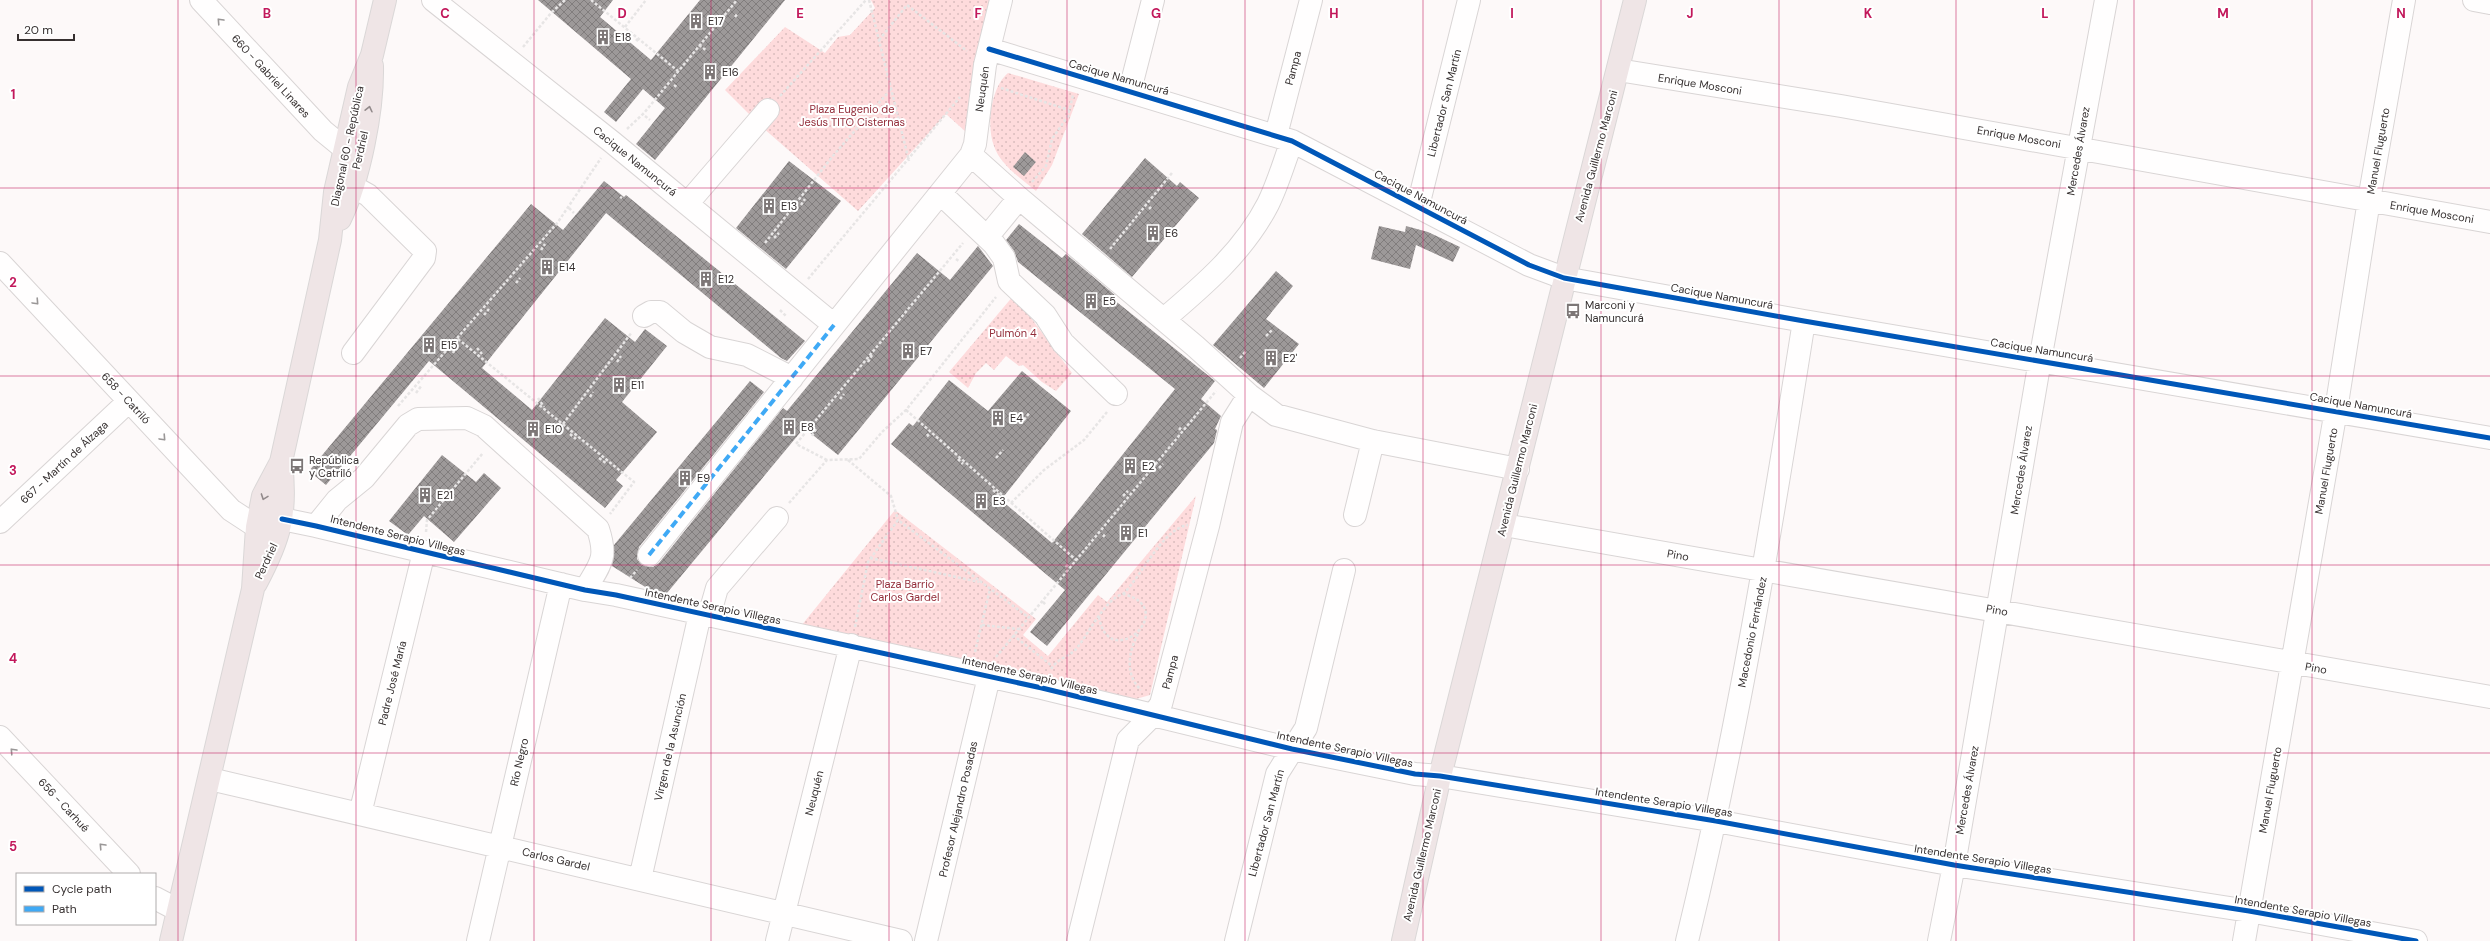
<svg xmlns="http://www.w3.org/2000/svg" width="2490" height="941" viewBox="0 0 2490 941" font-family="'DM Sans',sans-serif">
	<defs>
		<pattern id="park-dots" width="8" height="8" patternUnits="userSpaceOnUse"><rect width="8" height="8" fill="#fedbdc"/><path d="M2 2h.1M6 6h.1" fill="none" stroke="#dabcbd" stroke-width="1.8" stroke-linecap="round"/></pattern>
		<pattern id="building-cross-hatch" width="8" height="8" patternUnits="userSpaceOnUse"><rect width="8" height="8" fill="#9d9999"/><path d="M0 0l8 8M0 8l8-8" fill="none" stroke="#817d7d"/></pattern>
	</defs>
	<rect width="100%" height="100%" fill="#fdf9f9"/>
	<path fill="url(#park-dots)" d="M871,0H997L967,133L946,114L858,211L761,126L725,90L785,27L825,53L838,37L850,35L875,8Z
		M1008,73L1079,94L1052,165L1036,191C1022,179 1000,165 994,146C986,126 991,87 1008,73Z
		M1014,295L1072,373L1056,391L1042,382L1023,365L1019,366L1006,356L994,370L986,363L976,373L968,388L949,372Z
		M1196,496L1150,695L1136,699L801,626L895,510L1036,619L1023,635L1048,656L1098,595L1107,602Z"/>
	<path fill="url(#building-cross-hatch)" d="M538,0H613L600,17L651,60L700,0H785L655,160L636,144L665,108L643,89L616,122L604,112L631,79Z
		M1025,152L1036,162L1024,176L1013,167Z
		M1145,158L1177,186L1180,182L1199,198L1132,277L1082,234Z
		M789,161L841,201L786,269L736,228Z
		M604,181L624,197L626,195L805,341L787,361L781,358L606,213L482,368L532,410L605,318L635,342L645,329L667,346L622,402L657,432L616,480L623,486L605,508L429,361L326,485L309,471L531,204L563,230Z
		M1019,224L1062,258L1066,254L1116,296L1113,299L1215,381L1201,399L1221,416L1215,429L1217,430L1214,443L1047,646L1030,632L1065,590L891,444L909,423L913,426L949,380L988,411L1022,371L1071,411L1001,500L1052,543L1175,389L1018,262L1014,251L1006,240Z
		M1379,226L1405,232L1406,226L1428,232L1460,247L1453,262L1416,245L1410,269L1371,259Z
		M978,246L993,266L838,455L804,428L667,593L650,590L612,566L614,545L750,381L764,392L639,547L637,559L642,565L653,567L659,563L783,408L787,411L917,253L950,280Z
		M1276,271L1293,286L1266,319L1299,344L1264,388L1213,345Z
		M442,455L476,482L484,473L501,488L454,542L424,516L408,535L389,521Z"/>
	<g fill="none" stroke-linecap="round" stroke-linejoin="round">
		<defs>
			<path id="minor" d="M201,0L323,131L345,149
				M433,0L612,142L834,325
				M2474,0L2490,3
				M989,49L1292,141L1529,265L1564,278L1804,321L2490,438
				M1618,70L1841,106L2490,222
				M1130,90L1153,0
				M1276,135L1311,0
				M971,155L1019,198L1195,346L1249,395L1276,415L1373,441L1518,469
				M352,186L368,195L425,251L424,258L353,353
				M941,194L994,244L1004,258L1009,281L1045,315L1063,343L1116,394
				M687,204L768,110
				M1418,206L1469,0
				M987,237L1019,198
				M0,263L231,510L257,527
				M644,316L651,312H660L684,332L710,347L747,355L792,378
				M1164,319C1203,286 1244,251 1268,204C1278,184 1284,162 1292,141
				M1355,515L1373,441
				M282,519L316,526L585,590L616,595L1042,688L1292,749L1415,774L1440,776L1716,821L1954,865L2249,911L2416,941
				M0,522L129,401
				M1504,525L2490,697
				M316,526L337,500L364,478L408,425L418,419L467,418L484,426L598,529C608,559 600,564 585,590
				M649,555L971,155L975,144L985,65L1001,0
				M709,616L717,588L777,518
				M0,737L129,874
				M210,779L901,941
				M360,814L424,552
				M640,879L700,614
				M155,898L178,910
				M478,941L561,584
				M777,941L851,645
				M926,941L989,677
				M1078,941L1128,740L1154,714L1161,704L1208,526L1232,422L1249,395
				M1236,941L1277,774L1306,728L1344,570
				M1687,941C1737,736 1771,530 1804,321
				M1939,941L1954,865L2040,360L2106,0
				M2244,941L2336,410L2369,200L2404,0"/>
			<path id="major" d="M340,219C359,180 373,110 372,66
				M256,583C280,538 287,514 281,462
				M171,941L253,589L257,527L263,496L281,462L330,240L335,192L359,87L372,55L385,0
				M1403,941L1440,776L1635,0"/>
		</defs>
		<use href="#minor" stroke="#d9d5d5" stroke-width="24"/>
		<use href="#major" stroke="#dad7d7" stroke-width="24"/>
		<path stroke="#e7e5e5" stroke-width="2.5" stroke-dasharray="3 2" stroke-linecap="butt" d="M591,0L678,71
			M869,0L909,161
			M735,17L738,13
			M625,27L646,0
			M636,39L639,42
			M879,40L907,5L967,51
			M699,45L707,51
			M523,47L551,13L565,0
			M674,85L678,88
			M1001,88L1069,110
			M780,96L866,0
			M645,116L650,120
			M627,129L644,113L737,0
			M1032,182L1046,166L1052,139L1068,116L1073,95
			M620,197L622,198
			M801,205L805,199
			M569,208L574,213
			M1149,209L1152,206
			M774,238L779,233
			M765,243L832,157L891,89
			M1110,249L1172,173
			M541,250L545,244
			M956,259L960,262
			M808,279L960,97
			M516,283L520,278
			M780,310L786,316
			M484,315L489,309
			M1266,336L1272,330
			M458,339L634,482L610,514
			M477,348L482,354
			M453,353L455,349
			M1240,358L1246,351
			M617,362L621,356
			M868,362L872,355
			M416,393L422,385
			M590,397L593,392
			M538,398L544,407
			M840,399L844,394
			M398,406L558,222L601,158
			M906,410L1076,560
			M1024,420L1030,412
			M563,424L632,332
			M1179,430L1182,426
			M570,434L576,439
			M927,434L929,437
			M812,436L816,429
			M599,458L606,463
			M996,458L1003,450
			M958,459L963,464
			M827,460L796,444L963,243
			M848,460L891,496L898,520
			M1159,468L1163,464
			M993,490L999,495
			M1123,496L1128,491
			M789,503L827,460L859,459L882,432L906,410L996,297
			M1011,503L1044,470L1084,440L1107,412
			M426,532L427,520L483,453
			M1103,537L1106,533
			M870,558L979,582
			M1066,567L1069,563
			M630,578L637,570
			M1123,594C1141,577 1163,528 1188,525
			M1043,602L1046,605
			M982,625L1018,629
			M855,627L868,562L898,520L1028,617
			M1138,634C1128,652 1125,675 1141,690
			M1013,635L1052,666
			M975,652L990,589
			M996,657L1216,391
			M1051,669C1058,658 1069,657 1077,648C1089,633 1105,599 1123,594C1182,608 1109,675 1099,617"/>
		<use href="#minor" stroke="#fffefe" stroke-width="22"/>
		<use href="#major" stroke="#efe5e6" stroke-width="22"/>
		<path stroke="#3fa9f5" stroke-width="4" stroke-dasharray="8 4" stroke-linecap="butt" d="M649,555L834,325"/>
		<defs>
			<path id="cycleway" d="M989,49L1292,141L1529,265L1564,278L1804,321L2490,438
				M282,519L316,526L585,590L616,595L1042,688L1292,749L1415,774L1440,776L1716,821L1954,865L2249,911L2416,941"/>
		</defs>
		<use href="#cycleway" stroke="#fff" stroke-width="8"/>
		<use href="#cycleway" stroke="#0057b8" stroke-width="5"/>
	</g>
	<defs><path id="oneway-chevron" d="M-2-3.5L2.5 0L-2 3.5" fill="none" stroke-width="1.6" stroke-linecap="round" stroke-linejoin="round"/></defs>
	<g stroke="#9a9797">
		<use href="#oneway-chevron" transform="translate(220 21) rotate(-133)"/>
		<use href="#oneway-chevron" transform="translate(36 302) rotate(47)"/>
		<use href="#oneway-chevron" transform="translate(163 438) rotate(47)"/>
		<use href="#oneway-chevron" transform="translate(13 751) rotate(-133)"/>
		<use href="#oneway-chevron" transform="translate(102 846) rotate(-133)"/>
	</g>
	<g stroke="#928a8b">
		<use href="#oneway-chevron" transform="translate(369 109) rotate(-77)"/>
		<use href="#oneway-chevron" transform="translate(264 497) rotate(110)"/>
	</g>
	<path fill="none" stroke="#c2185b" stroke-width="1" stroke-opacity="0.55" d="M178,0V941M356,0V941M534,0V941M711,0V941M889,0V941M1067,0V941M1245,0V941M1423,0V941M1601,0V941M1779,0V941M1956,0V941M2134,0V941M2312,0V941M0,188H2490M0,376H2490M0,565H2490M0,753H2490"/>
	<defs>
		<symbol id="building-bare" viewBox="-9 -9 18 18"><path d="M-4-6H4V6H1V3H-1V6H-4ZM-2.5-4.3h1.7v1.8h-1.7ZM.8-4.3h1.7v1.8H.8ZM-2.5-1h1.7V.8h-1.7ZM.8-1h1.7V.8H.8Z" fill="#7c7676" stroke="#fff" stroke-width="2.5" paint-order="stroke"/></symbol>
		<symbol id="bus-bare" viewBox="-9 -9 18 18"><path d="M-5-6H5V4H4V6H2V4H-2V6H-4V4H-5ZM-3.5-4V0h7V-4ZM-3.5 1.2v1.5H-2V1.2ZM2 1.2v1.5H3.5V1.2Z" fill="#7c7676" stroke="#fff" stroke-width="2.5" paint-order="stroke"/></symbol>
	</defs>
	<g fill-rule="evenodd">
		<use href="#building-bare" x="685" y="10" width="22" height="22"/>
		<use href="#building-bare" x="592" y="26" width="22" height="22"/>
		<use href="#building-bare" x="699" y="61" width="22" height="22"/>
		<use href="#building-bare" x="758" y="195" width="22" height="22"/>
		<use href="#building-bare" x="1142" y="222" width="22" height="22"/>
		<use href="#building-bare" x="536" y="256" width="22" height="22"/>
		<use href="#building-bare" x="695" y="268" width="22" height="22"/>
		<use href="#building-bare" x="1080" y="290" width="22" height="22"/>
		<use href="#bus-bare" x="1562" y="300" width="22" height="22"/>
		<use href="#building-bare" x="418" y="334" width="22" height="22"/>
		<use href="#building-bare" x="897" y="340" width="22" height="22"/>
		<use href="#building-bare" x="1260" y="347" width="22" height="22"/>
		<use href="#building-bare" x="608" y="374" width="22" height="22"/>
		<use href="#building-bare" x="987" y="407" width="22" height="22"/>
		<use href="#building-bare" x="778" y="416" width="22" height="22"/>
		<use href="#building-bare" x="522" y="418" width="22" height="22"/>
		<use href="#bus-bare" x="286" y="455" width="22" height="22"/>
		<use href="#building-bare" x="1119" y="455" width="22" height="22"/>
		<use href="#building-bare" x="674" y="467" width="22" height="22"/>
		<use href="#building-bare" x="414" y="484" width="22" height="22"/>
		<use href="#building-bare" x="970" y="490" width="22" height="22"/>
		<use href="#building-bare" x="1115" y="522" width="22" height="22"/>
	</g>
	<g text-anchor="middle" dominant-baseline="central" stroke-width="4" stroke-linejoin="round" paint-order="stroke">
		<g font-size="11" fill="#363030" stroke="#fff" text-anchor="start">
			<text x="708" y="21">E17</text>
			<text x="615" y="37">E18</text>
			<text x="722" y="72">E16</text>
			<text x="781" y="206">E13</text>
			<text x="1165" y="233">E6</text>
			<text x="559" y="267">E14</text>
			<text x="718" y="279">E12</text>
			<text x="1103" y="301">E5</text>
			<text x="1585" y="305">Marconi y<tspan x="1585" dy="13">Namuncurá</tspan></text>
			<text x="441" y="345">E15</text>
			<text x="920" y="351">E7</text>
			<text x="1283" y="358">E2'</text>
			<text x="631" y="385">E11</text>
			<text x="1010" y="418">E4</text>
			<text x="801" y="427">E8</text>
			<text x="545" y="429">E10</text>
			<text x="309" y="460">República<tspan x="309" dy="13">y Catriló</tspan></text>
			<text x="1142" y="466">E2</text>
			<text x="697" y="478">E9</text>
			<text x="437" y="495">E21</text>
			<text x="993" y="501">E3</text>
			<text x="1138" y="533">E1</text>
		</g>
		<g font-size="11" fill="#363030" stroke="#fff">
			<text transform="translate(1293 68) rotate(-75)">Pampa</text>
			<text transform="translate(271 76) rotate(47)">660 - Gabriel Linares</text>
			<text transform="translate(1119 77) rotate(16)">Cacique Namuncurá</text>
			<text transform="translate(1700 84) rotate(9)">Enrique Mosconi</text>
			<text transform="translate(982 89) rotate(-82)">Neuquén</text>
			<text transform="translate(1444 103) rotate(-76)">Libertador San Martín</text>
			<text transform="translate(2019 137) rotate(10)">Enrique Mosconi</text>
			<text transform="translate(347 146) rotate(-78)">Diagonal 60 - República</text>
			<text transform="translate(360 150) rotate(-77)">Perdriel</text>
			<text transform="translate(2078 151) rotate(-80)">Mercedes Álvarez</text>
			<text transform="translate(2378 151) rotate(-80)">Manuel Fluguerto</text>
			<text transform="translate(1596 156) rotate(-75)">Avenida Guillermo Marconi</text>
			<text transform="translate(635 161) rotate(39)">Cacique Namuncurá</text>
			<text transform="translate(1421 197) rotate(28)">Cacique Namuncurá</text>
			<text transform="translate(2432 212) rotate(10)">Enrique Mosconi</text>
			<text transform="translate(1722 296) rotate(10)">Cacique Namuncurá</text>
			<text transform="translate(2042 350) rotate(9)">Cacique Namuncurá</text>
			<text transform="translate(126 398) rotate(47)">658 - Catriló</text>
			<text transform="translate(2361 405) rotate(10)">Cacique Namuncurá</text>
			<text transform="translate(64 462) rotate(-43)">667 - Martín de Álzaga</text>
			<text transform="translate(1517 470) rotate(-76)">Avenida Guillermo Marconi</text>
			<text transform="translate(2021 470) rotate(-81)">Mercedes Álvarez</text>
			<text transform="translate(2326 471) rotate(-80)">Manuel Fluguerto</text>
			<text transform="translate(398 535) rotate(14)">Intendente Serapio Villegas</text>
			<text transform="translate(1678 555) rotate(10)">Pino</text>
			<text transform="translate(266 561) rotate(-65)">Perdriel</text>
			<text transform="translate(713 606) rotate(12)">Intendente Serapio Villegas</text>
			<text transform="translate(1997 610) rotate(10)">Pino</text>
			<text transform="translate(1752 632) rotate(-79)">Macedonio Fernández</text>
			<text transform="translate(2316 668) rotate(10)">Pino</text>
			<text transform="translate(1170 672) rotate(-75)">Pampa</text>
			<text transform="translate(1030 675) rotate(13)">Intendente Serapio Villegas</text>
			<text transform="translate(392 683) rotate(-76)">Padre José María</text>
			<text transform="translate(670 747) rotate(-77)">Virgen de la Asunción</text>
			<text transform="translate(1345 749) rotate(12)">Intendente Serapio Villegas</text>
			<text transform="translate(519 762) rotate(-77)">Río Negro</text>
			<text transform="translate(1967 790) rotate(-80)">Mercedes Álvarez</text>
			<text transform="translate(2270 790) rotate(-80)">Manuel Fluguerto</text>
			<text transform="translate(814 793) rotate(-76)">Neuquén</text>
			<text transform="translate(1664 802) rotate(9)">Intendente Serapio Villegas</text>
			<text transform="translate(64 805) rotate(47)">656 - Carhué</text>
			<text transform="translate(958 809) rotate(-77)">Profesor Alejandro Posadas</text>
			<text transform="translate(1266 823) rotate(-75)">Libertador San Martín</text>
			<text transform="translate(1422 855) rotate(-77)">Avenida Guillermo Marconi</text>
			<text transform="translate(556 859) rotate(13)">Carlos Gardel</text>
			<text transform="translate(1983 859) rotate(9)">Intendente Serapio Villegas</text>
			<text transform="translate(2303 911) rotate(10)">Intendente Serapio Villegas</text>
		</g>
		<g font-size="11" fill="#932d3a" stroke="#fff">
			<text x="852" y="109">Plaza Eugenio de<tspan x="852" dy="13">Jesús TITO Cisternas</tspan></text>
			<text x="1013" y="333">Pulmón 4</text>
			<text x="905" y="584">Plaza Barrio<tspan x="905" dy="13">Carlos Gardel</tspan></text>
		</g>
	</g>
	<g font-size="13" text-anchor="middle" font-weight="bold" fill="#c2185b" stroke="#fff" stroke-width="4" stroke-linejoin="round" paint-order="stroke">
		<text x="267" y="18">B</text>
		<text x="445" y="18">C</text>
		<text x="622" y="18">D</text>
		<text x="800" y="18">E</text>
		<text x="978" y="18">F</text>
		<text x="1156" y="18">G</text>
		<text x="1334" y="18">H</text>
		<text x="1512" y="18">I</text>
		<text x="1690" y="18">J</text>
		<text x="1868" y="18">K</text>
		<text x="2045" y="18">L</text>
		<text x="2223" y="18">M</text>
		<text x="2401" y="18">N</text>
		<text x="13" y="99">1</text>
		<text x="13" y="287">2</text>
		<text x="13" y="475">3</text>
		<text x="13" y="663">4</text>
		<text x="13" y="851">5</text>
	</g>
	<rect x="16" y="873" width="140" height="52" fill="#ffffff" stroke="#afacac"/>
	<rect x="24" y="886" width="20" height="6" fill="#0057b8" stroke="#afacac"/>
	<text x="52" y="893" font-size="12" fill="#363030">Cycle path</text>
	<rect x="24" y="906" width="20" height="6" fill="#3fa9f5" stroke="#afacac"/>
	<text x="52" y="913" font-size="12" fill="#363030">Path</text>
	<path d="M18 34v6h56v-6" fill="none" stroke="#363030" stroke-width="2"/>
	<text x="24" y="34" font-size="12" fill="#363030" stroke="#ffffff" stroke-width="3" paint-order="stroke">20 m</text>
</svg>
